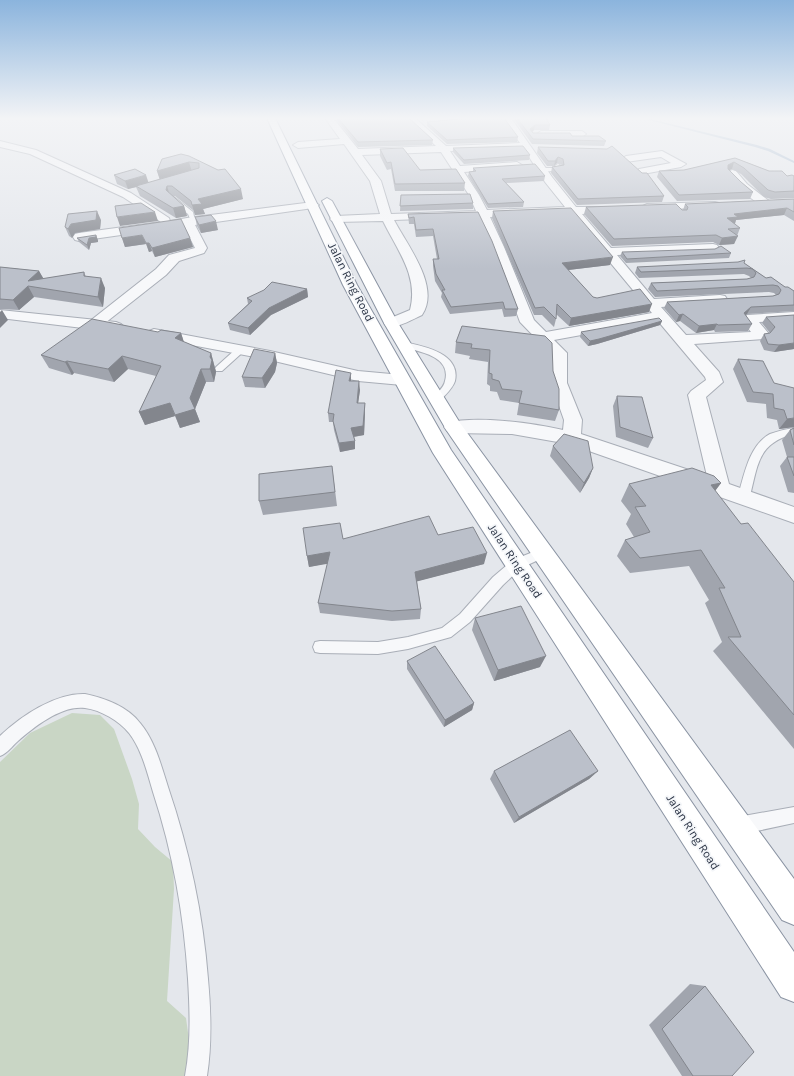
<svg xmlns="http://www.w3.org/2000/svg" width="794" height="1076" viewBox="0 0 794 1076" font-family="Karla,sans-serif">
	<rect width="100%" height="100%" fill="#e4e7ec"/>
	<path fill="#c9d6c5" d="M72,713L100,715L114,729L132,779L139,804L138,829L155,847L173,862L174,889L167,1001L186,1018L194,1076H0V762L30,733Z"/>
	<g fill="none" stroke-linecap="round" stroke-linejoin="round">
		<path fill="#9fb4cc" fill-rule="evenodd" d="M641,118H646L757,145L770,149L794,161V163L768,151L755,147Z"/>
		<defs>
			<path id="service" d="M558,164L561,166L562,170L542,172L539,170L542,168H556L555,166Z
				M170,197H174L193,212L195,221H191L188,214L170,199Z
				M404,342C423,346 461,353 455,381C453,388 445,395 440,401L437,402L432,399C436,393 444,388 445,381C452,356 418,351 401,347L400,345L401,343Z
				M240,347L243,348L244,350L243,352L222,371H216L215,369L216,367L237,348Z
				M794,428V434C758,443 758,464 750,496L748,499L744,500L740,499L738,496C744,476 749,445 770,434C778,431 786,429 794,428Z
				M543,548L547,550L549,553L547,556L521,568L503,585L470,622L451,637L408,649L378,654L320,653L315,652L313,647L315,642L320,641L378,642L408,637L442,628L460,614L493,577L513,560Z
				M85,694C105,698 128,707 140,723C155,741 161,765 168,787C189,849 203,913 208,979C211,1012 212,1044 207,1076H185C191,1044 190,1012 188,979C184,916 173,853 153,792C147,772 142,750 129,733C119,721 101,710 85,708C62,705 35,726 18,741C12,746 8,753 0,756V736C21,716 55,693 85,694Z
				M794,807V823L738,835L732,832L729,826L732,820L738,817Z"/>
			<path id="minor" d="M325,118H333L358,149L436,146L406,118H415L446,146L520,143L502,118H511L552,177L576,207H619L621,209L619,211L615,212L582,214L611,248L713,244L717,245L719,248L717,251L713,252L617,255L654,299L720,295L725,296L727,299L725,302L720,303L661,307L686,335L751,332L742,320L747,315L794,312V320L759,322L769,334L765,339L694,344L719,372L723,382L706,397L729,484L794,507V523L569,444L512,434L453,433L447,431L444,427L447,423C475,415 533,423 563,430L564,420L551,383V354L520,322L492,247L479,217L394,220C407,245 441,287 422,315C411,320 397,329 386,326L384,323L386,320L410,310C419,276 397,250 383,221L336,222L332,221L330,219L332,217L336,216L380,214L370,181L344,144L298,148L293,145L298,142L340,139ZM524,149L545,182L565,207L487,210L479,195L464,172L517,168L522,165L517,162L460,166L450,151ZM441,152L469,195L476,211L391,214L381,181L362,155ZM570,214L652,313L546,332L534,320L504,247L490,217ZM658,321L705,377L706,380L691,391L688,395L707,476L581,434L582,420L567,383V353L554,340Z
				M541,131H582L586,134L582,137L538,136L537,134Z
				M0,141L36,150L131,193L169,218L170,221L187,218L313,202L319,205L313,208L195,225L207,248L204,253L179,261L166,275L100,327L95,328L90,327L88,324L90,321L156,269L169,255L195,248L184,226L79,241L75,240L73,237L75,234L79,233L161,222L123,197L30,154L0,147Z
				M662,151L686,164L681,167L643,174L639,173L638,171L639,169L671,163L661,157L626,162L621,159L626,156Z
				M732,170L736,171L747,184L769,201L771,203L769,205C756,208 734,183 727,173Z
				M715,202L719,203L721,205L719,207L647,210L641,207L647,204Z"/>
			<path id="tertiary" d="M0,310L116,322L121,324L124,327L121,330L116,332L0,318Z
				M154,329L270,351L358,371L402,375L408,376L410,380L408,384L402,385L358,381L270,360L149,337L146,334L149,331Z"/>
			<path id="trunk" d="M267,118H275L357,285L451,450L794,952V1002L781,997L433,453L343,285Z
				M327,198L332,201L398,323L460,423L794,879V925L782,920L447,431L384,323L322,201Z"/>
		</defs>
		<use href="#service" stroke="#a9aeb7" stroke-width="2"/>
		<use href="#minor" stroke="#a9aeb7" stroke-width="2"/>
		<use href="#tertiary" stroke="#a9aeb7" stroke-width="2"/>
		<use href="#trunk" stroke="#8b94a3" stroke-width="2"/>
		<use href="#service" fill="#f7f8fa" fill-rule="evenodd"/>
		<use href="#minor" fill="#f7f8fa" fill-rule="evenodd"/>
		<use href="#tertiary" fill="#f7f8fa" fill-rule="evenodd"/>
		<use href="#trunk" fill="#fff" fill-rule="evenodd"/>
	</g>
	<path fill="#a1a5ae" d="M335,118H409L433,140L432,145L358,147Z
		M513,118H546L550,125L549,130H534L532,132L533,133L572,136L606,141L604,146L532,144Z
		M468,119L518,137L517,142L447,144L427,126V122Z
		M538,147L664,196L662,202L577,205L551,173L552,167L562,165L557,163L554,166H547L537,153Z
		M453,148L530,155L529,160L464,164L453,152Z
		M380,149L420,170L465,183L464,191H395L391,169L387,170L380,156Z
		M181,154L218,170L243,199L203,209L205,214L195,215L194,211L175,196H172L184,206L187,216L176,218L140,196L136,187L128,189L117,184L114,175L149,183L160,180L157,171Z
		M735,158L769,171L787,176H794V198L771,199L764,197L741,174L732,169L729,170L741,182L753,192L750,199L677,201L657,177L659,171L684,170Z
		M473,168L545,176L544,181L506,183L524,202L523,207L488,208L468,176L469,172L473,171Z
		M401,195L473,203V209L400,211Z
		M794,199V221L784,215L736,220L734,224L740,228L734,244L719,245L713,242L612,246L584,214L586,207L683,210L685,204Z
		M493,211L610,265L568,270L593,297L649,312L569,326L556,314V319L554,327L542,315H534L492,218Z
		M478,212L518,309L516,316L504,317L502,309L450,314L441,297L442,293L435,281L433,266V259H437L433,236L416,237L414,224H409L408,214Z
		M195,217L218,230L201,233L197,226Z
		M101,220L100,229L75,233L72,238L69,236L65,227Z
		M77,238L98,240V242L91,243L89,250L79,242Z
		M122,238H190L193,247L155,257L152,251L149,252L146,244L125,247Z
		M622,252L731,253L729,258L626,263L620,256Z
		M744,263L766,278L794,291V311L747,314L745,315L752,324L748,331L715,332L714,330L696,333L680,321L676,322L664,308L667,302L773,296L776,295L774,293L769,292L655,297L648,289L651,283L747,279L751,278L749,276L744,274L639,278L635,273L637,267Z
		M0,267L39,271L43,279L84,272L86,277L105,288L103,307L34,297L19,310L0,309Z
		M307,289L308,297L271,315L250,335L230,330L228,323L248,304L247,298Z
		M766,317L794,349L774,352L764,350L760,341L764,334L770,333L762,323Z
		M662,321L660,325L597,344L588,346L580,337L581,332Z
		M462,326L553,371L559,410L555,421L517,415L519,403L500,400L497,392L490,391V386L487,384L488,362L469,359L470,356L455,353L456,342Z
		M158,332L181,333L184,342L211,353L216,372L214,382H206L195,409L200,422L180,428L175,416L145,425L139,412L156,376L128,369L114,382L74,373L72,375L49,368L41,355Z
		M275,353L277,363L275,372L265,388L245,387L242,377Z
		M738,359L763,361L794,427L779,429L777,420L767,418L766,404L747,402L733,369Z
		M351,381L360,390L358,403H365V412L364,435L354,437L355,441V449L340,452L334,430L333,422H329L328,413Z
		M617,396L653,438L648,448L616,437L613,406Z
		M794,428V493L788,492L780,466L787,457L782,440L790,430Z
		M553,446L593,468L589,478L580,493L550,456Z
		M332,466L337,506L263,515L259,501Z
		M721,483L715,491L741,524L794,582V749L713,651L722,642L705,603L709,600L689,566L630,573L617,556L625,540L634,537L626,524L631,514L621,501L629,484Z
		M438,535L484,564L417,581L421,609L420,619L392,621L320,613L318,603L328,563L309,567L307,556L343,539Z
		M475,618L540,667L494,681L472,630Z
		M407,661L474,703L472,710L444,727L407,669Z
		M494,771H598L589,779L514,823L490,779Z
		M690,984L705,986L732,1076H682L649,1025Z"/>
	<path fill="#83868d" d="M535,125L534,130L530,134V129Z
		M558,157L557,163L554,166L555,161Z
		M189,162L192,172L160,180L157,171Z
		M734,162L732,169L725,172L728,165Z
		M146,175L149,184L128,189L125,181Z
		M167,186L170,196L166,190Z
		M241,189L243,199L203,209L205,214L195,215L192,205L198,199Z
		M184,206L187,216L176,218L173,208Z
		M787,208L784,215L736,220L735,224L724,225L727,218L734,214Z
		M97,211L101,220L100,229L75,233L72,238L68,229L71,224Z
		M155,212L158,221L120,226L117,217Z
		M216,221L218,230L201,233L199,225Z
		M96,235L98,240V242L91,243L89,250L87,245L89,238Z
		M142,235L146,244L125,247L122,238Z
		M738,236L734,244L719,245L722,238Z
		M190,238L193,247L155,257L152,248Z
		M146,243H149L152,251L149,252Z
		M613,257L610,265L560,271L562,263Z
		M39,271L45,281H28Z
		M101,278L105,288L103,307L98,297Z
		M28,286L34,297L19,310L13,300Z
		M307,289L308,297L271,315L250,335L248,328L269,308Z
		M652,304L649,312L569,326L571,318Z
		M751,307L747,314L740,320L744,313Z
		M2,310L8,320L0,328V312Z
		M683,314L680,321L676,322L679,315Z
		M662,321L660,325L597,344L588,346L590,341Z
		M717,324L714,330L696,333L699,326Z
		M181,333L185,346L175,338Z
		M794,343V349L774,352L779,345Z
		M211,353L216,372L214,382L210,369V357Z
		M275,353L277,363L275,372L265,388L262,378Z
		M122,356L128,369L114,382L108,369Z
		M67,361L74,373L72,375L65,362Z
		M201,369L206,382L195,409L200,422L180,428L175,415L190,398Z
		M351,373V382L349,381Z
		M359,381L360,390L357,411V403Z
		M170,403L175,416L145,425L139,412Z
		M365,403V412L364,435L352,437L351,428Z
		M794,418V427L779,429L787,419Z
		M355,441V449L340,452L339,443Z
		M593,468L589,478L580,493L584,483Z
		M721,483L709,499L711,485Z
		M330,552L332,563L309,567L307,556Z
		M487,553L484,564L415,582V572Z
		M546,656L540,667L494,681L498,670Z
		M474,703L472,710L444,727L445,720Z
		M598,771L589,779L514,823L519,817Z"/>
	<path fill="#bbc0ca" stroke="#83868d" d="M338,118H409L433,140L358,142Z
		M469,118H504L518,137L447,140L427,122Z
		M517,118H546L550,125H535L530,129L533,133H570L572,136H599L606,141L533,139Z
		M523,146L530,155L464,160L453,148Z
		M612,146L642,173H647L664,196L578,199L552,167L564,165L563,159L558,157L555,161H548L538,147L607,149Z
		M403,148L420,170L456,169L465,183L395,184L391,162L387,163L380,149Z
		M181,154L189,156L218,170L225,169L241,189L198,199L202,204L192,205L191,201L172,186H167L166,190L184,206L173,208L136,186L199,168V163L189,162L157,171L162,159Z
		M735,158L769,171H782L787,176L792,175L794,176V191L775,192L768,190L744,168L734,162L728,165V169L741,182L753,192L679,195L659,171L684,170Z
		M535,164L545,176L502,179L524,202L488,204L469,172L476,171L473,168Z
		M135,169L146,175L125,181L114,175Z
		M470,194L473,203L400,206L401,195Z
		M794,199V212L787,208L734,214L738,217L727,218L740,228L728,229L738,236L722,238L716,235L614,239L586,207L676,204L682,210H687L688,207L685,204Z
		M141,203L155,212L117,217L115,206Z
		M571,208L613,257L562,263L593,297L597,298L640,289L652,304L571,318L557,304L556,319L544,307L535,308L493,211Z
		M97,211L96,220L71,224L68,229L65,227L68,214Z
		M478,212L492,241L518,309H505L503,302L451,307L442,290H445L436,274L433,259H439L433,229L416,230L414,217L409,218L408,214Z
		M211,215L216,221L199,225L195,217Z
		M181,219L190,238L152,248L149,243H146L142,235L122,238L119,228Z
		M96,235V237L89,238L87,245L77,238Z
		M721,246L731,253L627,259L622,252L715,249Z
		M745,260L744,263L766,278L771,277L785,287H788L794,291V305L751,307L744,313L752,324L718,325L717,324L699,326L683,314L679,315L667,302L773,296L779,294L781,290L778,286L773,285L657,291L651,283L747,279L754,277L756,273L753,269L747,268L641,272L637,267L738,262Z
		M0,267L39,271L28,281L84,272V276L101,278L98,297L28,286L13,300L0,299Z
		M272,282L307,289L269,308L248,328L228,323L252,301L247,298L264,290Z
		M794,315V343L779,345L768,344L764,334L770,333L775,327L766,317Z
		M659,318L662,321L599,339L590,341L581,332Z
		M92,319L158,332L161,330L181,333L175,338L211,353L210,357L212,360L210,369H201L190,398L195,409L175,415L170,403L139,412L161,366L122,356L108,369L67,361L65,362L41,355Z
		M462,326L545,336L552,343L553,371L559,389V410L519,403L522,391L502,389L499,381L492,379V374L489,373L490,350L471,348L472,344L456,342Z
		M254,349L275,353L273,362L262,378L242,377Z
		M738,359L763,361L774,383L794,388V418L787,419L784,410L774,408L773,394L753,392Z
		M336,370L351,373L349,381H359L357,403H365L363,426L351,428L355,441L339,443L333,421L334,414L328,413Z
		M617,396L642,397L653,438L620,427Z
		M794,428V445L790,430Z
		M564,434L588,441L593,468L584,483L553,446Z
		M787,457H794V476Z
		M332,466L335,492L259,501V474Z
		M692,468L714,476L721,483L711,485L741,524L748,523L794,582V715L728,637H741L719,588H725L701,550L640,558L625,540L650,532L635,507L646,506L629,484Z
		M429,516L438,535L473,527L487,553L415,572L421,609L392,611L318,603L330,552L307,556L303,528L340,523L343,539Z
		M521,606L546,656L498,670L475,618Z
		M435,646L474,703L445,720L407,661Z
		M570,730L598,771L519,817L494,771Z
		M705,986L754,1052L732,1076H693L662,1029Z"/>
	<linearGradient id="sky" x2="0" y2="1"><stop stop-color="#8bb4dd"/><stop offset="0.44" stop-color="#f3f4f6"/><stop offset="1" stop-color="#f3f4f6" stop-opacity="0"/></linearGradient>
	<rect width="794" height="269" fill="url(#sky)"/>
	<g text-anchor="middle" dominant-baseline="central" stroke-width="3.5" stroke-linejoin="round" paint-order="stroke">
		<g font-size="12" fill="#2b3445" stroke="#f4f6f9">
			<text transform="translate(351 282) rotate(63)">Jalan Ring Road</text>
			<text transform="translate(515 561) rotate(56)">Jalan Ring Road</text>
			<text transform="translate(693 832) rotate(57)">Jalan Ring Road</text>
		</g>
	</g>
</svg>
